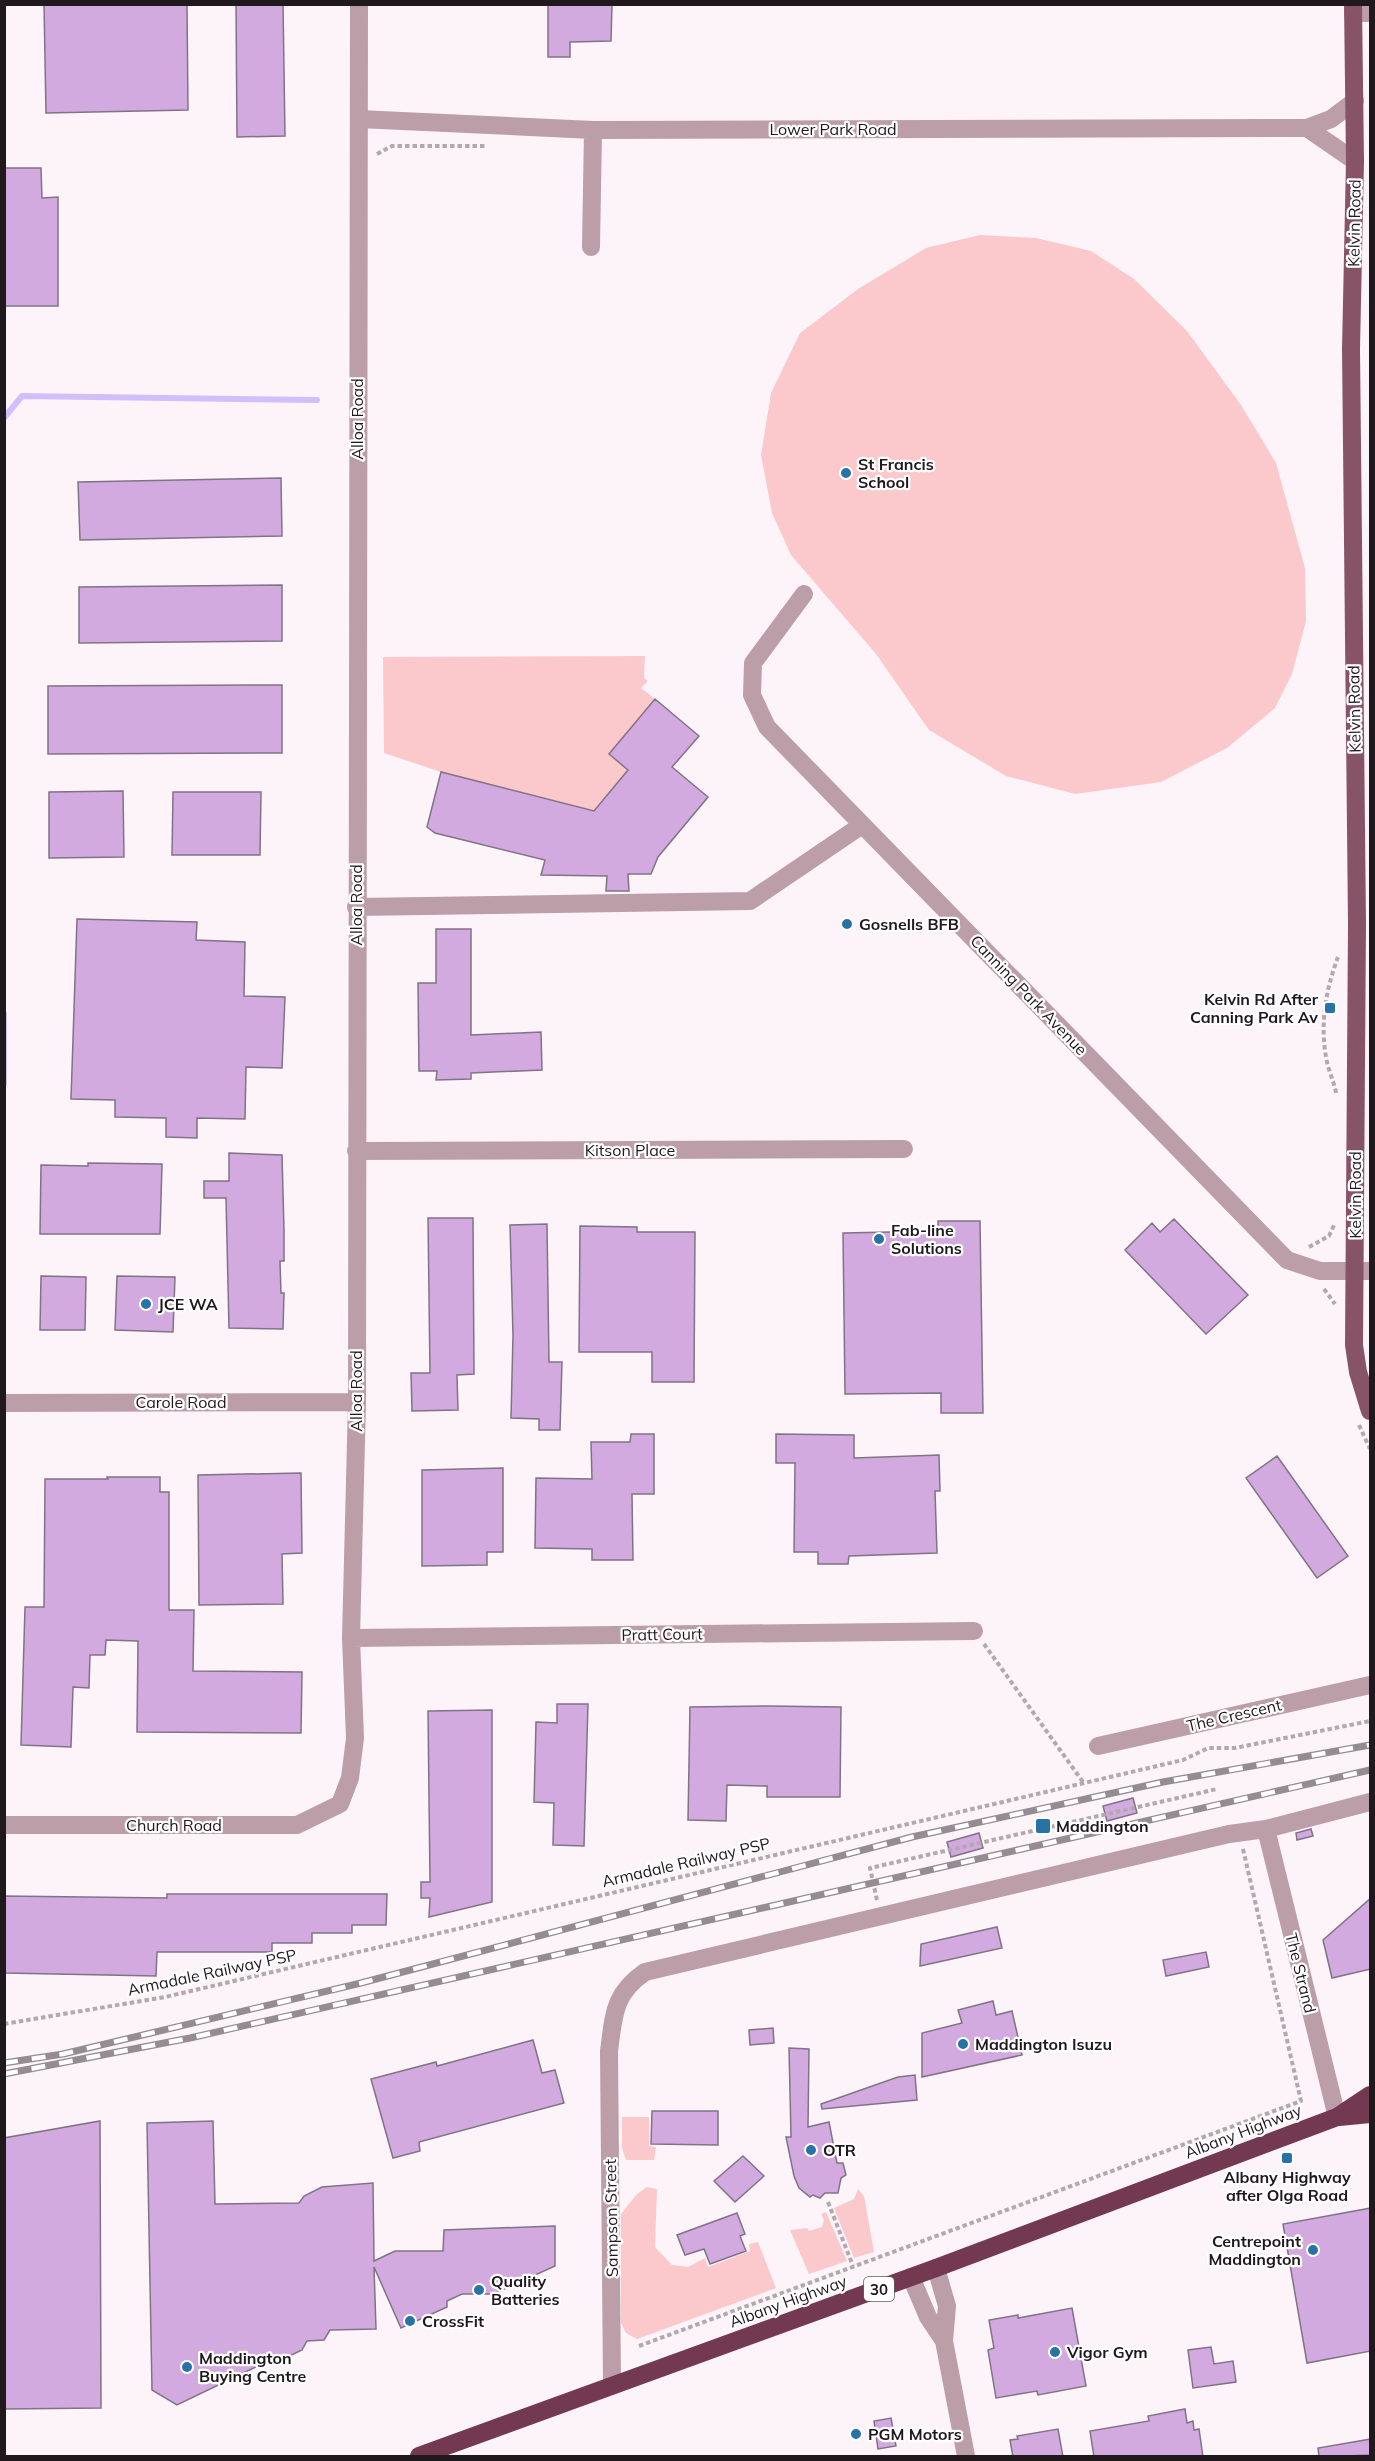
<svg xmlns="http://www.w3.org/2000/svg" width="1375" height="2461" viewBox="0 0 1375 2461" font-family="Mulish,sans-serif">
	<rect width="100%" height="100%" fill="#fdf4fa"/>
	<path fill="#fbc9cb" d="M980,235L1036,238L1091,251L1134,279L1187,331L1241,405L1276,463L1305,568L1306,621L1292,674L1275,708L1227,748L1161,782L1075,794L1006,776L929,730L876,654L791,555L772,513L761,455L771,393L800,333L858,289L926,248Z
		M645,656L644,678L648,681L641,688L655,699L628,770L594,811L441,772L384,753L383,657Z
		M622,2117H649V2146L656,2147L654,2160H626L622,2148Z
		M647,2187L657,2189L655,2247L672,2265L688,2267L705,2258L708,2267L750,2251L749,2244L758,2242L776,2288L637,2339L626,2333L621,2323V2214L637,2194Z
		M858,2189L864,2196L874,2252L854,2258L834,2208L854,2199Z
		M826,2212L847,2261L809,2274L790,2230L807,2228L809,2231L822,2227L824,2220L821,2214Z"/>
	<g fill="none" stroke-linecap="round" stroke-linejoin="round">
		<path stroke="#d2befb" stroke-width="6" d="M4,418L22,396L317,400
			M4,1014V1084"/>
	</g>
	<path fill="#d2aadf" stroke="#807385" stroke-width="1.5" d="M44,4H187L188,110L46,113Z
		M236,4H283L285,136L237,137Z
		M548,4H612L611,41L570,42V57H548Z
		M4,168H41L42,198L58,197V306H4Z
		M281,478L282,536L80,540L78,482Z
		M282,585V641L79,643V587Z
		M282,685V753L48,754V686Z
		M655,699L699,736L672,767L708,797L658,857L651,874H628L629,891H606L607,876L541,875L545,860L435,833L427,827L441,772L594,811L628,770L609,754Z
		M123,791L124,857L49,858V792Z
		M173,792H261L260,855H172Z
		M77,919L197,922L196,940L245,942L244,996L285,997L282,1068L246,1067L245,1119L197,1118V1138L166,1137V1118L115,1117V1100L71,1099Z
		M436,929H471V1035L541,1032L542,1070L471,1073V1079L436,1080L437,1071H419L418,983H436Z
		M229,1153L282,1155L284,1230V1261H280L281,1293H284L283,1329L229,1328L226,1198H204V1181H229Z
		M88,1163L162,1164L160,1234H40L41,1165L88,1166Z
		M428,1218H473L474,1374L457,1375L458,1410L412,1411L411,1373H430Z
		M1174,1219L1248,1295L1206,1334L1125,1250L1152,1223L1160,1232Z
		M938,1221H980L983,1413H941V1393L845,1394L843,1233L938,1231Z
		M547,1224L549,1362H562L560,1430H539V1419L511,1418L513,1335L510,1225Z
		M580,1226L637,1227V1232H695L694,1382H652V1352H579Z
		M41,1276L86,1277L85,1330H40Z
		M117,1276L175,1277L173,1332L115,1330Z
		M631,1434H654V1494H632L633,1560H592V1549L535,1548L536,1478L592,1479L591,1442H630Z
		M776,1434L854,1435V1458L939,1455L940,1491H935L937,1553L849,1556L848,1564H818V1552H794L795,1463H776Z
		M1277,1456L1348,1556L1317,1578L1246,1478Z
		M503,1468V1552H487V1565L422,1566V1470Z
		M301,1473L302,1553L282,1554L283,1604L199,1605L198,1475Z
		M107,1477H160V1492H169V1610H194L193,1671L302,1672L301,1733L137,1732L138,1641L106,1640L105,1655H90L89,1688L73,1687L71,1747L21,1745L25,1607H44L45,1479H108Z
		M557,1704H588L584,1846L553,1845L554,1803L534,1802L536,1722L557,1723Z
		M768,1706L841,1707L840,1797H767V1786L727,1785L726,1821L688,1820L690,1707Z
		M492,1710V1902L429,1917L430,1898H421V1882H430L428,1711Z
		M1133,1798L1137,1813L1107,1821L1103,1806Z
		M1311,1829L1313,1836L1297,1840L1296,1833Z
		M979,1833L983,1848L951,1857L947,1842Z
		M167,1894H387L386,1925H352V1933H312V1943H272V1952H157L156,1976L4,1973V1896L167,1898Z
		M1371,1898V1969L1332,1978L1323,1940Z
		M997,1927L1002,1948L920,1966L921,1944Z
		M1206,1952L1209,1967L1166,1976L1163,1960Z
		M993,2001L996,2015L1012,2011L1022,2055L922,2077V2033L962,2023L958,2010Z
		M773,2028L774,2043L750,2045L749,2030Z
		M533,2040L542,2073L555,2070L564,2103L419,2142L420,2151L393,2158L371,2079L436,2062L437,2066Z
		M789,2048L809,2049L808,2127L829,2122L837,2163H843L846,2175L841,2178L838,2193H825L820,2198L813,2195L810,2197L799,2188L794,2176L786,2137H791Z
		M915,2075L917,2100L822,2109L821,2104L898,2077Z
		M652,2111H718V2145L651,2144Z
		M100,2121L101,2408L4,2409V2138Z
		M213,2121L215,2204L299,2203L304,2196L322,2187L373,2183L374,2261L395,2251H443L444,2230L555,2226V2266L493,2294H462L447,2301V2307L401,2328L374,2267L376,2329L330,2330L324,2340L307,2341L302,2350L273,2364H262L177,2405L152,2390L147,2123Z
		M743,2156L764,2176L735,2202L714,2181Z
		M1371,2208V2351L1307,2363L1283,2224Z
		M737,2213L745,2234L740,2236L746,2251L710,2264L704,2249L685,2255L677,2235Z
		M1072,2308L1086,2386L1038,2395L1037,2391L996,2398L988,2350L994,2348L989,2320L1018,2315V2318Z
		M1211,2347L1214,2364L1233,2361L1236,2382L1193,2388L1188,2350Z
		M1185,2409L1187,2423L1193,2421L1194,2430L1199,2429L1203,2457H1094L1090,2431L1149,2421L1148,2416Z
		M891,2418L896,2446L878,2449L874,2421Z
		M1058,2429L1063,2457H1013L1010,2440L1018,2439L1017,2436Z
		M1371,2439V2455L1319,2457L1318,2448Z"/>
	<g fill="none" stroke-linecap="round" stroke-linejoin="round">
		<path stroke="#b1a9ae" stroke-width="4" stroke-dasharray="4.5 3" stroke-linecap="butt" d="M377,154L392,146H487
			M1336,1093C1334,1081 1328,1070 1326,1057C1320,1023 1326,989 1338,957
			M1309,1247L1329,1236L1335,1223
			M1324,1289L1335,1304
			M1359,1425L1370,1449
			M984,1644L1083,1782
			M877,1900L870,1868L1217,1789
			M4,2024L165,1997L1183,1760L1208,1748H1235L1370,1721
			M828,2202L853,2266
			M639,2346L1301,2101L1243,1849"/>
		<path stroke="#bc9ea8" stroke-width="18" d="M1353,13H1370
			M359,119L593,130L1307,128L1331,119L1355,101
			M1307,128L1355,161
			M591,247L593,130
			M804,594L753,663L752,695L767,727L1287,1260L1320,1271H1370
			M356,907L750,901L862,825
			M356,1151L904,1149
			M4,1403L357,1402
			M351,1638L974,1631
			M1098,1746L1370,1685
			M4,1825H297L340,1804L350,1778L355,1738L351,1638L357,1402L359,4
			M1266,1829L1337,2117
			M936,2268L947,2306L944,2341L966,2456
			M911,2277L928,2317L944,2341
			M612,2384L609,2051C614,2015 613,1994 645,1972L1229,1834L1266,1829L1370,1802"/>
		<path stroke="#875467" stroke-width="18" d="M1353,4L1355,161L1351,349L1357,924L1354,1345L1358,1372L1370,1411"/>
		<path stroke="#733950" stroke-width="18" d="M1339,2117L1370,2114
			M419,2456L936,2268L1337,2117L1370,2095"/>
		<defs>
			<path id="rail" d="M4,2063L63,2054L361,1983L912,1837L1163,1782L1370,1745
				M4,2074L190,2038L1370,1770"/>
		</defs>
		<use href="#rail" stroke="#958c92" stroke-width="7"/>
		<use href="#rail" stroke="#fff" stroke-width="4.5" stroke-dasharray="14" stroke-linecap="butt"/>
	</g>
	<g fill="#2873a6" stroke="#fff" stroke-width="2">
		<circle cx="846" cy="473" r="6"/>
		<circle cx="847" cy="924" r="6"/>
		<rect x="1324" y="1002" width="12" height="12" rx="3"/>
		<circle cx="879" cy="1239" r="6"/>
		<circle cx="146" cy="1304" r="6"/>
		<rect x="1035" y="1818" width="16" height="16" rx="3"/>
		<circle cx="963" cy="2044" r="6"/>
		<circle cx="811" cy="2150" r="6"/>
		<rect x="1281" y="2152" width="12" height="12" rx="3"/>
		<circle cx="1313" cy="2250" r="6"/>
		<circle cx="479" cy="2290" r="6"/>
		<circle cx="410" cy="2321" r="6"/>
		<circle cx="1055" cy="2352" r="6"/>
		<circle cx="187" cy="2367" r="6"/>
		<circle cx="856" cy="2434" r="6"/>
	</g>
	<g text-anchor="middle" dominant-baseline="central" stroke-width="4.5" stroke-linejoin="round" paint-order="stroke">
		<rect fill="#fff" stroke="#625d61" stroke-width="1.5" x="864" y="2277" width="30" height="24" rx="4.5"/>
		<g font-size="15" font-weight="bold" fill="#1f181d">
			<text x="879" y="2289">30</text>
		</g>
		<g font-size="16" fill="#1f181d" stroke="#fff">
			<text x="833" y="129">Lower Park Road</text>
			<text transform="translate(1354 223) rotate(-89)">Kelvin Road</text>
			<text transform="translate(357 419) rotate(-90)">Alloa Road</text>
			<text transform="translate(1354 709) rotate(-91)">Kelvin Road</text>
			<text transform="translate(356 905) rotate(-90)">Alloa Road</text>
			<text transform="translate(1029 995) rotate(46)">Canning Park Avenue</text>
			<text x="630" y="1150">Kitson Place</text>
			<text transform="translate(1355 1195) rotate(-90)">Kelvin Road</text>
			<text transform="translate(356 1391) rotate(-90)">Alloa Road</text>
			<text x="181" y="1402">Carole Road</text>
			<text transform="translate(662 1634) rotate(-1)">Pratt Court</text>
			<text transform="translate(1234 1715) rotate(-13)">The Crescent</text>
			<text x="174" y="1825">Church Road</text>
			<text transform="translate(686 1862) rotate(-13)">Armadale Railway PSP</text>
			<text transform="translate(212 1972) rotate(-12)">Armadale Railway PSP</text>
			<text transform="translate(1301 1973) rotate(76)">The Strand</text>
			<text transform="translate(1243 2131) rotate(-21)">Albany Highway</text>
			<text transform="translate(611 2218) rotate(-91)">Sampson Street</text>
			<text transform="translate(788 2301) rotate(-20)">Albany Highway</text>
		</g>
		<g font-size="16" font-weight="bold" fill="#1f181d" stroke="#fff" text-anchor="start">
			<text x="858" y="464">St Francis<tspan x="858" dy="18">School</tspan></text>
			<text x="859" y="924">Gosnells BFB</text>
			<text x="1318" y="999" text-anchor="end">Kelvin Rd After<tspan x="1318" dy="18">Canning Park Av</tspan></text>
			<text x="891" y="1230">Fab-line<tspan x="891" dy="18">Solutions</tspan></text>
			<text x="158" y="1304">JCE WA</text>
			<text x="1056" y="1826">Maddington</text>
			<text x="975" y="2044">Maddington Isuzu</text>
			<text x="823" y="2150">OTR</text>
			<text x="1287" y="2177" text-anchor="middle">Albany Highway<tspan x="1287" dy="18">after Olga Road</tspan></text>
			<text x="1301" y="2241" text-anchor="end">Centrepoint<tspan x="1301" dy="18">Maddington</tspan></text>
			<text x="491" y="2281">Quality<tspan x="491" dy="18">Batteries</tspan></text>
			<text x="422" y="2321">CrossFit</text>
			<text x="1067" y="2352">Vigor Gym</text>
			<text x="199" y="2358">Maddington<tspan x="199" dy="18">Buying Centre</tspan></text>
			<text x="868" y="2434">PGM Motors</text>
		</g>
	</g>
	<rect width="1375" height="2461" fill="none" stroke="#1f181d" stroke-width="12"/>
</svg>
